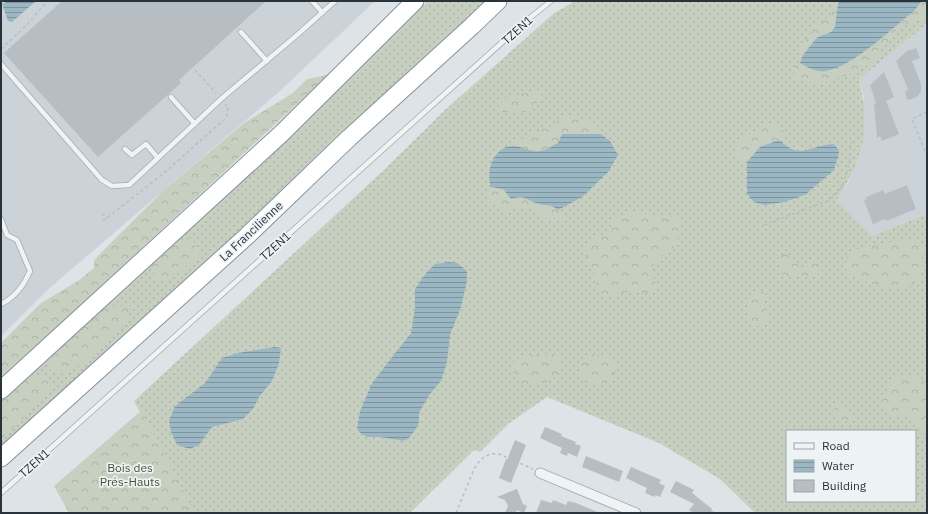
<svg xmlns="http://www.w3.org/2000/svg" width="928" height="514" viewBox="0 0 928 514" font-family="'IBM Plex Sans',sans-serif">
	<defs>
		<pattern id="grass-dots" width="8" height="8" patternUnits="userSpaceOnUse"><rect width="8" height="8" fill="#c7d0c0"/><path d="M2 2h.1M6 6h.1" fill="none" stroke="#abb3a6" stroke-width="1.8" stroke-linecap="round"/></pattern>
		<pattern id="forest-crowns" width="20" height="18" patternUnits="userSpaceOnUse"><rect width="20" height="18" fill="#c7d0c0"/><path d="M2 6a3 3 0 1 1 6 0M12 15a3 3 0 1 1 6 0" fill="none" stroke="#abb3a6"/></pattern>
		<pattern id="water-rules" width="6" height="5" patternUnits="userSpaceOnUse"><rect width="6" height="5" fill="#9bb7c4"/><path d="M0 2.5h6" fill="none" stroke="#7e95a0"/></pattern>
	</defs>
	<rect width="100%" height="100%" fill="#dee3e7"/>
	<path fill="#ccd3d8" d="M1,1H375L280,91L52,286L1,336Z
		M927,24V214L872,236L837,200L850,180L864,98L859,79Z"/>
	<path fill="url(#grass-dots)" fill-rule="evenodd" d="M428,1H486L316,163L1,449V399L328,99Z
		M575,1H927V24L859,79C871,128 864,158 837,200L872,236L927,214V513H755L720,479L659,443L547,397L508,424L480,452L474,450L410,513H193L134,401L385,169L446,109L553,14ZM787,431H915V501H787Z"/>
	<path fill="url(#forest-crowns)" d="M922,1H927V13L925,18L908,25H901L897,28L893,37L887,45L882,46L878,56L859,71L852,74L840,77L828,82L817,83L807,82L796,79L794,74V67L800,63L807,68L852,61L914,11Z
		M838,3L835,27L831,32L818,37L803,55L797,52L814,29L830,15Z
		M328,75L57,327L1,376V343L41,303L78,281L94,268V260L162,192L244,123L293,93L307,79Z
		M537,90L543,91V95C529,114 524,115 501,112L498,108L499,104L506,98Z
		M570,115L586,120L598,126L601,134H562L558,143L541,151L527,150L514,146L519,140L553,125L561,117Z
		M768,124H777L784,131C779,145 770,140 760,147C755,150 751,158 747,162L740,159L736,150C743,133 754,133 768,124Z
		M491,187L503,189L539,204H550L558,210L559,213L563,215L562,222L556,218L542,219L536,207L519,210L513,209L506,216L503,213L502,207L491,202L489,203C486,197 488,192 491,187Z
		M631,212L679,218C681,256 666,246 650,270L657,285L653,292L641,294L632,291L605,297L596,290L597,280L586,257L585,247L590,241L608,232L615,219Z
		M179,237L193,239L199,255L171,280L157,279L149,265Z
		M911,239L919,244L923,250L922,270L918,279L912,285L904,289H886L861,280L852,276L847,272L845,267L847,257L856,248Z
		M784,254L790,255C793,262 797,265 803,267L815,261L820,265L822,270L817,275C804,276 790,281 779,271V257Z
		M763,291L768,321L759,326L750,323L747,298L754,293Z
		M115,306H132L124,327L67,375L47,369L52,353L100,309Z
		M551,354L560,358C564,366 558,376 551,380C543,384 531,384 523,384C514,375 510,372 515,359L537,355Z
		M594,355L607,358L612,361L616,369C614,372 613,376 611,378C600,390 571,385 582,364C585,359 588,356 594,355Z
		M34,373L48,379L52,391L2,438L1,399L25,377Z
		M898,375L916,378L927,383V436L921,434L916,423L907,416H894L883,411L881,399L890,385Z
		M837,400C847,405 847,413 854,421L841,420L834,417L833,411Z
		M142,410L194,513H69L54,486Z"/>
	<path fill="url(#water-rules)" d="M8,1H36L12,22L8,21L2,4Z
		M841,1H922L914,11C891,29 854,66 826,71C818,73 806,67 800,63L803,55L814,41L818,37L831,32L835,27L838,3Z
		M562,134H601L610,141L618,155L608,172L582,197L558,210C548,203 549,207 539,204C527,201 526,194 511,199L503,189L491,187C485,171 494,146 513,146C522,146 531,153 541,151C547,150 553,145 558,143Z
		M779,140C784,144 792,151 799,151C810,151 821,144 834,144L838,149L839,153L834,170L805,195L784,202L765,205L754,202L747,194V162L760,147Z
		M449,262L457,263L467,271V281L461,307L450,335L447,362L444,372L441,381L430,394L421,409L419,414V422L416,429L408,439L403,441L381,437H367L359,432L357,428L360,411L372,383L411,333L415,308V289L426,273L435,264Z
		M275,347L281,348L279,363L272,381L259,397L253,409L243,419L212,427L199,445L190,449L177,445L171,432L169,421L175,406L205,383L222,358L238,353Z"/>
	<path fill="#b6bdc3" d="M62,1H266L179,80L181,83L98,157L4,53Z
		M916,48L920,58L912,61L921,84V91L918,96L909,100L908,99H907L905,93L908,89L896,61L907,51Z
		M884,72L894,97L886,101L899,134L882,141L880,136L877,138L874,104L876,103L870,85Z
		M907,185L916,209L886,221L885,219L873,224L864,200L867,199L866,197L883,190L885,194Z
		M545,427L562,434L561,436L576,442L575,444L581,446L577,457L568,453L567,456L560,453L562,448L540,438Z
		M515,440L526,445L511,483L499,478L506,459L507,460Z
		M586,456L623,471L619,482L582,467Z
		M631,467L661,480L659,483L665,486L660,497L655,495V497L645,493L647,488L626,478Z
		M676,481L694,490L692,493L712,509L711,510L715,513H694L689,510L694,504L670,492Z
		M517,489L523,504L527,506L524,513L517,510L515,513H505L508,506L505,500L497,497Z
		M541,500L552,503L553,500L566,505L568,501L576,503L600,513H536Z"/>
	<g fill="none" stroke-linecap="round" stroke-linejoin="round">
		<defs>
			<path id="lane" d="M312,1L322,12
				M241,32L267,61
				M1,64L102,180L112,186L129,185L221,99L297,35L335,1
				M171,97L195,124
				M125,149L132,155L146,144L158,158
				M1,219L7,235L17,240L30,271C24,285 16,297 1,304
				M1,493L400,134L526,21L551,1"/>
			<path id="street" d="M540,473L636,513"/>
			<path id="highway" d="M1,390L282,133L415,1
				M1,458L247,236L349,138L472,26L498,1"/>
		</defs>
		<use href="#lane" stroke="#a4abb0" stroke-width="6"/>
		<use href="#street" stroke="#a4abb0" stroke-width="11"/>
		<use href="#highway" stroke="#86939c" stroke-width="19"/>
		<path stroke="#b8bdc1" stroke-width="1.5" stroke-dasharray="3 3" stroke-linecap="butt" d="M1,49L27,25L47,1
			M195,70L216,93
			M927,112L912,119L926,154H927
			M102,215L104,214L107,218
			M103,221L163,174L227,117L228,107L225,104
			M764,225L827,201C848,189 849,164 851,142
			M456,513L474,469C480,459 487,452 499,454L533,469"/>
		<use href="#lane" stroke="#f0f3f5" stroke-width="4.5"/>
		<use href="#street" stroke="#f0f3f5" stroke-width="9"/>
		<use href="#highway" stroke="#fff" stroke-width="17"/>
	</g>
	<g text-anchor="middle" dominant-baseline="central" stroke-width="3.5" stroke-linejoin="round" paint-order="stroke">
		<g font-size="12" fill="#28333c" stroke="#edf2f4">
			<text transform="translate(517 30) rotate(-42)">TZEN1</text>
			<text transform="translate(251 231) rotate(-43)">La Francilienne</text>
			<text transform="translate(275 246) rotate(-42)">TZEN1</text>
			<text transform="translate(34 463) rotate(-42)">TZEN1</text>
		</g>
		<g font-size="12" fill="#435737" stroke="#edf2f4">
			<text x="130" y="467">Bois des<tspan x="130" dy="14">Prés-Hauts</tspan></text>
		</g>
	</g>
	<rect width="928" height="514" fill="none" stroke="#28333c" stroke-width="4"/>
	<rect x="786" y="430" width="130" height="72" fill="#edf2f4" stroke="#9ea6aa"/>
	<rect x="794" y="443" width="20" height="6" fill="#f0f3f5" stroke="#9ea6aa"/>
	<text x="822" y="450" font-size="12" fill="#28333c">Road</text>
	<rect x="794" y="460" width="20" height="12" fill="url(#water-rules)" stroke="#9ea6aa"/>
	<text x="822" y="470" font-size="12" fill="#28333c">Water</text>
	<rect x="794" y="480" width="20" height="12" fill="#b6bdc3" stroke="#9ea6aa"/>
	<text x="822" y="490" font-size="12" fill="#28333c">Building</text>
</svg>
